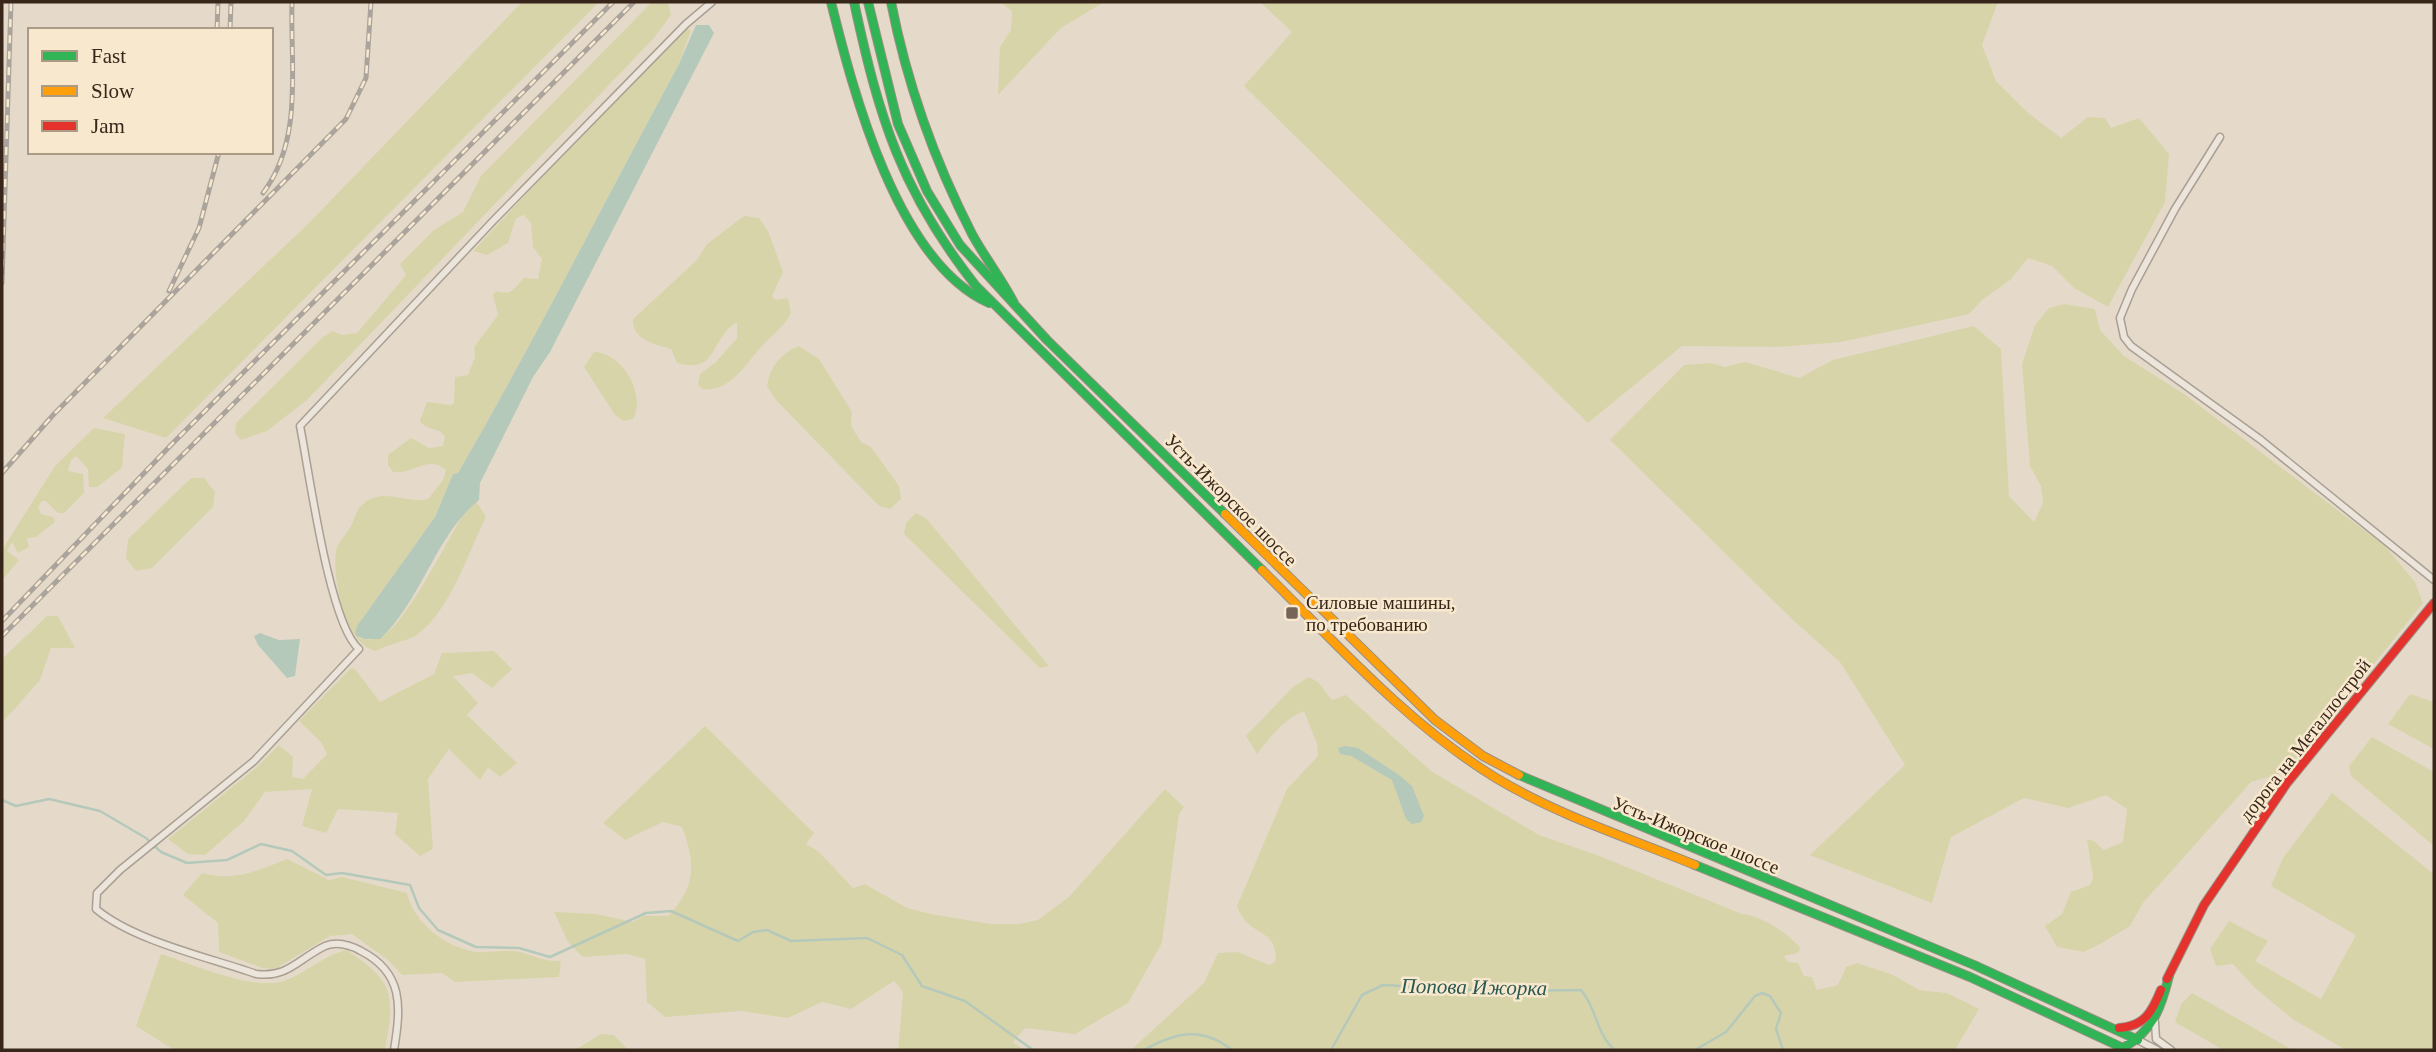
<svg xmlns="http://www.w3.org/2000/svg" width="2436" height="1052" viewBox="0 0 2436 1052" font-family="'Times New Roman',serif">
	<rect width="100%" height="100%" fill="#e5dac9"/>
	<path fill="#d8d4aa" d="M522,2H599L166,438L103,418L308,224Z
		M652,2L668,3L671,15L654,38L307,400L267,431L241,440L235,433L236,423L322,338L333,331L342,335L357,333L406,275L400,264L434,230L463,212L481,176Z
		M1000,2H1104L1061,28L998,95L1000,47L1011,30L1012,11Z
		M1260,2H1998L1982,45L1996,81L2027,112L2061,138L2088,117L2105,118L2111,128L2139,118L2169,154L2165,202L2108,307L2074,288L2052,266L2028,258L2010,280L1982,300L1969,314L1841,342L1779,347L1682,346L1588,423L1244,86L1292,32Z
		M688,28L691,31L678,66C604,202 535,340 458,473L453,474L435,517L357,626L359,638C367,640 373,640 381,637C406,624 447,541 464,513L476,501L486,517C468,553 450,611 417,635C410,640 388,644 376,651C345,645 332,579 336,552C337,541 348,534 352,524C355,518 356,510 362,505C382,486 405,504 428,499L443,480L446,470C428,454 413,475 393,472L388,465V455L411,438L429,448L443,446L445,436C439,427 426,431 420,421L427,402L450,405L454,403L455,377L468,375L475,357L474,347L498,315L493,295L496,291C514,296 513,288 524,278L538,279L542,259L533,247L531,223L524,215L516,218L508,243L487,255L473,251L679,30Z
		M744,216L759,218L768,231L783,272L772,296L775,300L788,298L791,313C783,328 773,334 762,346C746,363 731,393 702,389L698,385L700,374L715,363L737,338V322C708,341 719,374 677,363L671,349C654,344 632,340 633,319L697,260L707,244Z
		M2064,304L2095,309L2100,330L2124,356L2184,394L2385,546L2415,582L2423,603L2287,772L2251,782L2143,903L2130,926L2102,943L2084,952L2057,947L2045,926L2062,914L2071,892L2090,885L2093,878L2087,839L2094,841L2104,850L2123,842L2127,809L2106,795L2068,808L2024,798L1951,837L1932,903L1810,855L1905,765L1840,662L1794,621L1610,440L1684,365L1711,363L1725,367L1745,362L1799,378L1833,360L1974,326L2001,349L2009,496L2034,522L2043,503L2041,486L2030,466L2022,364L2035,325L2049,308Z
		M799,346L819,359L852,412L851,426L861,442L871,447L899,486L901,499L890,509L879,506L775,399L767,386C770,366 781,353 799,346Z
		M594,352C622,352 647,395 633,419L624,421L615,415L584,367Z
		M94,428L125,434L122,468L97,487H89L88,469L76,456L71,460L68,471L83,474L84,493L64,513H58L46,501H42L38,507L41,514L53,517L55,522L36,537L27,538L29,547L18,553L12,542L7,551L19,560L2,581V550L55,466Z
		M191,478H204L215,492L213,507L152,568L136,571L126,559L128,539Z
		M916,513L926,518L1049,666L1040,668L904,534L906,523Z
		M47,616H58L75,648H51L40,680L2,723V659Z
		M494,651L512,669L492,688L472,673L453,676L478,703L467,715L517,763L500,777L488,767L480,780L449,749L428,779L433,849L420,856L395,834L398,813L338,809L326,833L302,826L312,789L265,792L244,821L205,855L188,854L168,839L257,767L279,745L293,757L292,777L303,779L327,754L321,742L299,721L351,668L355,669L380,702L434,674L442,653Z
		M1309,677L1318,682L1332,700L1346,695L1431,771L1539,835L1597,855L1742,914C1758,914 1790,934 1800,948L1798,953L1784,956L1788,962L1798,963L1804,976L1812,977L1817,990L1838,985L1846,967L1857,963L1891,974L1919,990L1947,993L1979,1009L1955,1050H1131L1204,983L1218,953L1238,952L1269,965L1276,961C1276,925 1249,939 1237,906L1287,789L1318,756L1317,744L1304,711C1283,720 1271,736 1257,754L1246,736L1293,687Z
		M2410,694L2434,702V749L2388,724Z
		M705,726L814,833L806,844L819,852L853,888L865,884L907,908L931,914L990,924H1019L1038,920L1070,896L1165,789L1184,807L1179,814L1162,943L1128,1003L1075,1034L1025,1028L1013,1042L1024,1050H898L903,992L894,981L851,1009L822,1002L788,1018L741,1011L665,1017L647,1002L645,959L627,954L583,957L568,942L554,912L596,914L633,922L644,916H668C696,887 696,864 682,827L663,822L625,840L603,823Z
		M2372,737L2434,772V846L2351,776L2349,766Z
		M2332,793L2434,874V1050H2346L2294,1020L2255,988L2233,964L2216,966L2210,949L2229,921L2268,941L2255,961L2321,999L2356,935L2271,886L2283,858Z
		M287,859L329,880L342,877L407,893C414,923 445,947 476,952C491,953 506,949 520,952C535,956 545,962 561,961L559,977L455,982L442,973L402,975L388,960L352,934L330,936L275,969L262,968L219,952L218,923L183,895L202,873C234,882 257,871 287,859Z
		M347,950C395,983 395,994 385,1050H174L136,1026L161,954C193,964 258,994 289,979C310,970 324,955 347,950Z
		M2192,993L2293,1050H2223L2175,1022L2181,1004Z
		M601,1034L614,1035L628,1050H575Z"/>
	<path fill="#b5c9bb" d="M696,25H709L714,33L550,352L533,377L480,483L479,500C436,534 422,600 380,639H364L355,635L357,626L435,517L453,474L458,473C535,340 604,202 678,66Z
		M260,633L279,640L300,639L295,676L287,678L258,645L254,636Z
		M1345,746L1358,748L1399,775L1412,786L1424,816L1421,822L1412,824L1406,819L1392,780L1351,756L1340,754L1338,748Z"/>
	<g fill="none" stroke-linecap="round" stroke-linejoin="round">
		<path stroke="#b5c9bb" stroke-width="2.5" d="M2,800L16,806L49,799L100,811L146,838L161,852L187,863L227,860L261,844L292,851L326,875L342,873L410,885L419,908L438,930L476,947L519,948L550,957L646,913L671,911L738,941L753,932L767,930L791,941L867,938L902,955L922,986L965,1001L1033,1050
			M1144,1050C1176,1032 1202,1026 1232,1050
			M1331,1050L1362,995L1383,985L1495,991L1581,990C1597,1008 1596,1035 1615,1050
			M1695,1050L1726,1032L1755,996L1762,993L1770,996L1781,1013L1776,1029L1783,1050"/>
		<defs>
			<path id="street" d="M2220,137L2175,209L2132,289L2120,318L2124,337L2131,346L2261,440L2434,580
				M2155,1022L2156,1039L2171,1050
				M2138,1040L2157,1050
				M394,1050C401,1007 404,973 361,951C350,945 338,941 325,946C298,959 288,978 256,974C208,957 134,941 96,909L97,893L120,870L254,761L359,649C329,624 309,470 300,426L493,221L686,24L712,2"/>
			<path id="fast" d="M831,2C853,91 897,262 989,303
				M854,2C879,118 901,191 976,286L1262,570
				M868,2L898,124L927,191L960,245L1047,340L1225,514
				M891,2C907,84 934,160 972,234C985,258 1002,279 1014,303
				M1519,775L1974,965L2138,1040
				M1695,865L1970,977L2123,1048C2153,1031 2161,1008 2169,976"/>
			<path id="slow" d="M1225,514L1435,720L1483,756L1519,775
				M1262,570C1336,643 1406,723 1496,778C1557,815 1629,838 1695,865"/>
			<path id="jam" d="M2167,979L2204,905L2287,783L2434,603
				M2119,1028C2145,1026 2152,1012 2161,990"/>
		</defs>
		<use href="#street" stroke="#aa9f93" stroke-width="9"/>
		<use href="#fast" stroke="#998f83" stroke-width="10"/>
		<use href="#slow" stroke="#998f83" stroke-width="10"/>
		<use href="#jam" stroke="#998f83" stroke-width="10"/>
		<use href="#street" stroke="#ece5db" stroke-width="6"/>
		<use href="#fast" stroke="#30b455" stroke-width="8"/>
		<use href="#slow" stroke="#ff9f0a" stroke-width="8"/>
		<use href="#jam" stroke="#e5322d" stroke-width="8"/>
		<defs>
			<path id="rail" d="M217,30L218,2
				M230,30L231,2
				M263,193C304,139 290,65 292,2
				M2,283L11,2
				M169,291L199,228L219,152
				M2,473L54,414L346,119L366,78L371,2
				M2,621L171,445L613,2
				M2,636L634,2"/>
		</defs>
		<use href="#rail" stroke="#aba49c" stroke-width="5"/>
		<use href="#rail" stroke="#f8e8cd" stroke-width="2.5" stroke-dasharray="8" stroke-linecap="butt"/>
	</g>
	<rect fill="#756558" stroke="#f8e8cd" stroke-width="2.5" x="1285" y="606" width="14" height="14" rx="3.5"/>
	<g text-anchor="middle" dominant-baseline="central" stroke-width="5" stroke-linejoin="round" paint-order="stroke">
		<g font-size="19" fill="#38261b" stroke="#f8e8cd">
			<text transform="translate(1231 500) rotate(45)">Усть-Ижорское шоссе</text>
			<text transform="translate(2305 740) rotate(-52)">дорога на Металлострой</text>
			<text transform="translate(1696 835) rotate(22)">Усть-Ижорское шоссе</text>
		</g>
		<g font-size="19" fill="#38261b" stroke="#f8e8cd" text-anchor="start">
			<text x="1306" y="602">Силовые машины,<tspan x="1306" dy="22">по требованию</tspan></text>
		</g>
		<g font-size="21" font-style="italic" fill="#285952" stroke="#f8e8cd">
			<text transform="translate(1474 987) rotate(1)">Попова Ижорка</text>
		</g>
	</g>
	<rect width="2436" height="1052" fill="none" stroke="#38261b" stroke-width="7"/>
	<rect x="28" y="28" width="245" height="126" fill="#f8e8cd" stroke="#ab9a86" stroke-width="2"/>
	<rect x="42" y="51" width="35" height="10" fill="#30b455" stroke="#ab9a86" stroke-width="2"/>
	<text x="91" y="63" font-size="21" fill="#38261b">Fast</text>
	<rect x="42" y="86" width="35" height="10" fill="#ff9f0a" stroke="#ab9a86" stroke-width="2"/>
	<text x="91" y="98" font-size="21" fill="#38261b">Slow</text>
	<rect x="42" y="121" width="35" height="10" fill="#e5322d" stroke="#ab9a86" stroke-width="2"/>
	<text x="91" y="133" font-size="21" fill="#38261b">Jam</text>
</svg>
